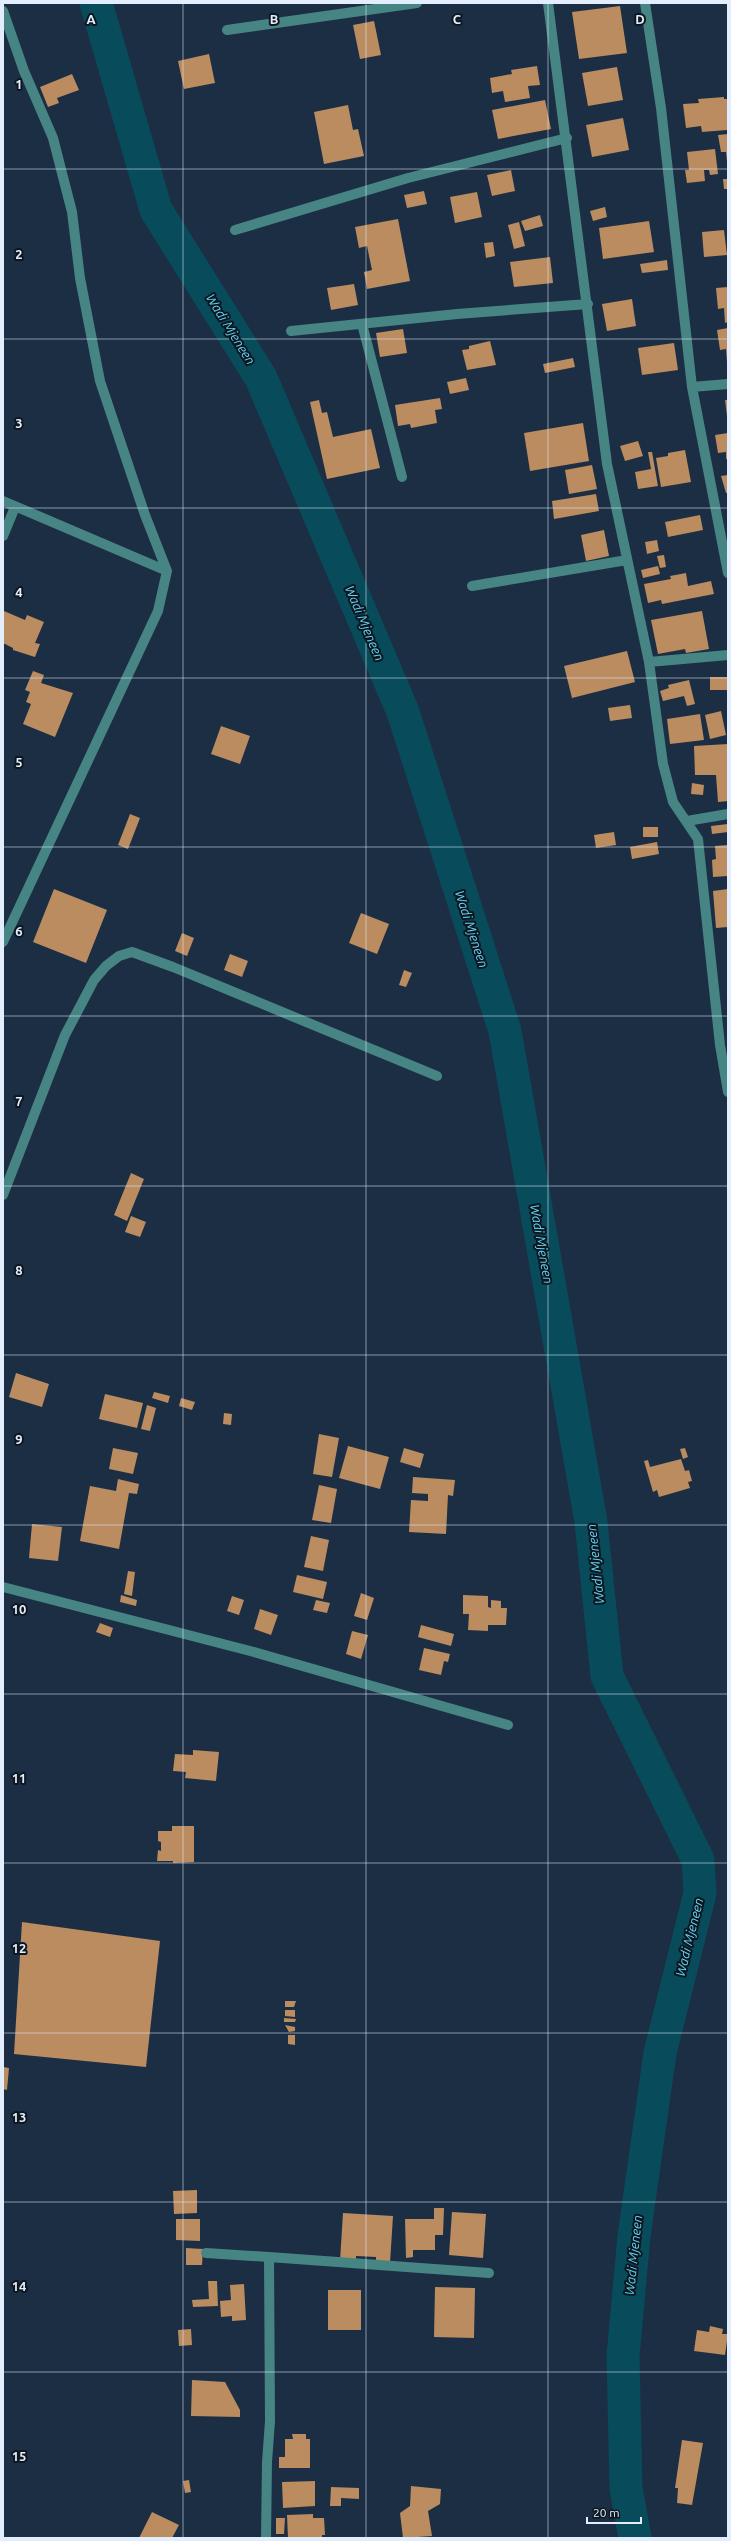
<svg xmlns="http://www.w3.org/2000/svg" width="731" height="2541" viewBox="0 0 731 2541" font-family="Ubuntu,sans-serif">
	<rect width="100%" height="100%" fill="#1c2e44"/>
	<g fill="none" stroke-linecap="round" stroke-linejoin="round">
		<path stroke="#084b5a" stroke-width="33" d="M96,3L156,210L261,378L403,712L505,1031L591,1522L607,1676L698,1860L700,1893L660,2053L634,2236L623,2356L626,2488L635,2538"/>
	</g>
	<path fill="#ba8c60" d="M620,6L627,53L579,59L572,12Z
		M374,21L381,55L360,59L353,25Z
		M209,54L215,83L184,89L178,61Z
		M537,66L540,85L528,86L530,98L505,102L503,91L492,93L490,78L512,74L511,70Z
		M617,67L623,100L588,106L582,73Z
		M72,74L79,90L57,98L59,103L48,107L40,87Z
		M724,97V99H728L727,130L702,132L701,126L686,128L683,104L699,103L698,99Z
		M545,100L551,129L498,139L492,110Z
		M348,105L353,130L358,129L364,156L324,164L314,112Z
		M623,118L629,150L592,157L586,125Z
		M728,134V161H727L726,152H721L718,135Z
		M715,149L718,174L710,175L709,170H704L705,181L687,183L685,170H689L687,152Z
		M511,170L515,191L492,196L487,175Z
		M723,179H728V189H724Z
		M424,191L427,204L407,208L404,195Z
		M477,192L482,217L455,223L450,197Z
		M605,207L607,217L593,221L590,211Z
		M540,215L543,226L525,231L521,221Z
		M398,219L410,281L367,289L364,272L372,270L367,246L359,248L355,227Z
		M649,221L654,252L603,259L599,228Z
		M519,222L525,246L514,249L508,225Z
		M724,230L727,255L704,257L702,232Z
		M493,242L495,256L486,258L484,243Z
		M550,257L553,283L514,287L510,262Z
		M667,260L668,270L642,273L640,264Z
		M354,284L358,305L331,310L327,288Z
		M728,287V322L725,323L724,308L718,309L716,288Z
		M632,299L636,326L607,331L602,304Z
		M728,328V362H727L726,349L720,350L717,330Z
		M403,329L407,353L380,357L376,333Z
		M490,341L496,365L467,370L462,350L469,349V346Z
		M674,343L678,370L642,375L638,348Z
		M573,358L575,367L545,373L543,364Z
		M466,378L469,390L450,394L447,382Z
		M440,398L442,409L435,410L437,423L411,428L410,424L398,426L395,405Z
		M319,400L322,413L327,412L333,437L371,429L380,468L327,479L310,402Z
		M725,400H728V416H727Z
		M583,423L589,461L530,471L524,433Z
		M728,433V459H726V452L718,453L715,435Z
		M638,441L643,456L625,461L620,446Z
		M685,450L691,482L661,487L656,458L668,456V453Z
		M648,452H652L658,486L638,489L635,472L651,469Z
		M592,465L597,489L569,494L565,470Z
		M728,475V493H726L721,476Z
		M596,494L599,511L554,519L552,501Z
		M700,515L703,530L668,537L665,522Z
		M604,530L609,556L586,561L581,535Z
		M657,540L659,551L647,554L645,542Z
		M664,555L666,567L660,568L657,556Z
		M658,566L660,574L643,578L641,570Z
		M686,573L688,586L711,581L714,594L662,604L661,600L648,603L644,584L671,579L670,576Z
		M4,611L25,620L27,615L44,622L35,643L40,644L35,657L13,650V648L3,643Z
		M702,611L709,649L686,653L685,649L658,654L651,620Z
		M627,651L635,682L572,698L564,666Z
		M33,671L44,675L41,683L73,693L55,737L23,724L31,704L26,702L30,692L25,690Z
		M710,677H728V690H710Z
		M689,680L695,704L687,706L684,696L663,701L660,691L669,688L668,685Z
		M630,705L632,718L610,721L608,708Z
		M721,711L726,735L710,739L705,715Z
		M700,714L704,740L670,744L667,719Z
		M221,726L250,736L240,764L211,754Z
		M728,744V801L718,802L716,775H695L694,746Z
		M692,783L704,785L703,795L691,794Z
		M130,814L140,818L128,849L118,845Z
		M728,824V832L712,834L711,826Z
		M643,827H658V837H643Z
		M614,832L616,845L596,848L594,835Z
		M657,842L659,854L632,859L630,847Z
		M728,845V876L713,877L712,860L716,859L715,846Z
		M54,889L107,910L86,963L33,942Z
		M728,889V927L716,928L713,891Z
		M361,913L389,924L377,954L349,943Z
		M182,933L194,938L187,956L175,951Z
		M230,954L248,961L242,977L224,970Z
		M404,970L412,973L406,987L399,985Z
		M131,1173L144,1179L127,1221L114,1215Z
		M131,1216L146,1222L140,1237L125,1232Z
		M16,1373L49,1384L42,1407L9,1397Z
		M154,1392L170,1396L168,1403L152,1398Z
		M105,1394L143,1403L137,1428L99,1419Z
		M181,1398L195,1402L192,1410L179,1406Z
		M147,1405L156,1408L150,1431L141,1429Z
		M224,1413L232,1414L231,1425L223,1424Z
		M319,1434L339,1438L332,1477L313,1474Z
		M348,1446L389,1457L380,1489L339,1478Z
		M113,1448L138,1453L133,1474L109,1469Z
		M404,1448L424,1454L420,1468L400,1462Z
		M685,1448L688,1457L683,1459L680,1449Z
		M681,1459L685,1471L689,1470L692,1481L688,1482L690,1488L659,1497L657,1490L653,1492L644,1461L648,1460L650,1467Z
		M413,1477L455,1480L453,1496L448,1495L446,1534L409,1532L411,1500L428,1501V1494L412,1493Z
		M118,1479L139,1484L137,1494L129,1493L119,1549L80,1541L90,1486L116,1491Z
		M319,1485L337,1489L331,1523L312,1520Z
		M32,1524L62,1527L58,1561L29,1558Z
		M311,1536L329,1540L323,1571L304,1567Z
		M128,1571L135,1572L132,1596L124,1594Z
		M297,1575L327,1582L323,1599L293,1592Z
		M361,1593L374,1598L367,1620L354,1616Z
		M121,1595L137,1600L136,1606L120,1602Z
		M463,1595L488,1596V1607L491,1608V1600L501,1601V1608H507L506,1625H488V1631L468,1630L469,1614H463Z
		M232,1596L244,1600L239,1615L227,1611Z
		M316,1600L330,1603L327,1613L313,1610Z
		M260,1609L278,1615L271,1635L254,1629Z
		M100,1623L113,1628L110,1637L96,1632Z
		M421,1625L454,1634L451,1646L418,1637Z
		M352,1631L368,1635L361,1659L346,1654Z
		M424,1648L450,1654L448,1662L444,1661L441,1675L419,1670Z
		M193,1750L219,1752L216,1781L185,1778L186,1772L173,1771L175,1754L193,1755Z
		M172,1826H194V1862L173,1863V1861H157L158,1850L161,1851V1842L158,1841V1831H172Z
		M22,1922L160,1941L146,2067L14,2054Z
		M285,2001H296L294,2007H285Z
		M285,2010H295V2017L285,2016Z
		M284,2018L296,2019L295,2022H284Z
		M285,2025L295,2027V2031L289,2032Z
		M288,2035H295V2045L288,2044Z
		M3,2067L9,2068L7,2090L3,2089Z
		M197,2190V2213L174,2214L173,2191Z
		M434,2208H444L443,2235H435V2250H413V2257L406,2258L405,2219H434Z
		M452,2212L486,2214L483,2258L449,2255Z
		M343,2213L393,2216L390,2263H376V2257L356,2256V2262L340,2261Z
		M176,2219H200V2241L176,2240Z
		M186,2248L203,2249L202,2265H186Z
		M208,2281H217L218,2306L193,2307L192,2300L209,2299Z
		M244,2284L246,2320L232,2321V2316L221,2317L220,2301L231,2300L230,2285Z
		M435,2287L475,2288L474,2338L434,2337Z
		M328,2290H361V2330H328Z
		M710,2326L723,2329L722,2334H728L725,2355L694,2351L697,2330L709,2332Z
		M191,2329L192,2345L179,2346L178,2330Z
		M192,2380L225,2382L240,2410V2417L191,2416Z
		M292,2434H306V2439H310V2468H279V2457H285V2439H293Z
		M682,2440L703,2443L692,2505L677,2503L678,2488H675Z
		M189,2480L191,2492L185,2493L183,2481Z
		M315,2481V2506L283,2508L282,2482Z
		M411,2486L441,2489L440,2504L428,2511L432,2536L403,2538L400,2513L410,2506Z
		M331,2487L359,2488V2499L341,2498V2506H330Z
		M152,2512L179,2525L172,2538H139Z
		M313,2514V2518H324L325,2535H322V2538H288L287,2515Z
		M276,2518H285L284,2534H276Z"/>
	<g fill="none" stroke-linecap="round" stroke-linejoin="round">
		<path stroke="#478584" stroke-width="10" d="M548,3L607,464L649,662L663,764L673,802L698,839L720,1045L728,1092
			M645,3L661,108L692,387L728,573
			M3,11L24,71L53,138L72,212L80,278L100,381L145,515L167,571L158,611L3,942
			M227,30L417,3
			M235,230L408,178L567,138
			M362,324L402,477
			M291,331L457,314L588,304
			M692,387L728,384
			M3,501L167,571
			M3,536L15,507
			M472,586L627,560
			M649,662L728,655
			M687,821L728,814
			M3,1195L65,1035L94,980L106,966L119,956L132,952L173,967L437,1076
			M3,1587L254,1652L508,1725
			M206,2253L269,2257
			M266,2538L267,2462L270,2421L269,2257L489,2273"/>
	</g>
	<path fill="none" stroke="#e2eefd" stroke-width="1" stroke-opacity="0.55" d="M183,3V2538M366,3V2538M548,3V2538M3,169H728M3,339H728M3,508H728M3,678H728M3,847H728M3,1016H728M3,1186H728M3,1355H728M3,1525H728M3,1694H728M3,1863H728M3,2033H728M3,2202H728M3,2372H728"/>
	<g text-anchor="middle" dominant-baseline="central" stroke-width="4" stroke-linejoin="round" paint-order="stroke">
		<g font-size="13" font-style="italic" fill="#62d4f4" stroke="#0e1620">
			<text transform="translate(231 329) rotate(58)">Wadi Mjeneen</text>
			<text transform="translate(365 623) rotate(67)">Wadi Mjeneen</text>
			<text transform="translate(472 929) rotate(72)">Wadi Mjeneen</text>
			<text transform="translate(542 1244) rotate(80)">Wadi Mjeneen</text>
			<text transform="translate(595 1564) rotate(-96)">Wadi Mjeneen</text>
			<text transform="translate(689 1937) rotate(-76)">Wadi Mjeneen</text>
			<text transform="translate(633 2255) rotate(-84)">Wadi Mjeneen</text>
		</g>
	</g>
	<g font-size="13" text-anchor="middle" font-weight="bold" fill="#e2eefd" stroke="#0e1620" stroke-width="4" stroke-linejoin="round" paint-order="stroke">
		<text x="91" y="24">A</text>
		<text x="274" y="24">B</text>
		<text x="457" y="24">C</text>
		<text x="640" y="24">D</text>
		<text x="19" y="89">1</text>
		<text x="19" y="259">2</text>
		<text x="19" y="428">3</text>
		<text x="19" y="597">4</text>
		<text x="19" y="767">5</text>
		<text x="19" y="936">6</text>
		<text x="19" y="1106">7</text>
		<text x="19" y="1275">8</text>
		<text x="19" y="1444">9</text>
		<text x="19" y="1614">10</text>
		<text x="19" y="1783">11</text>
		<text x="19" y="1953">12</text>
		<text x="19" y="2122">13</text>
		<text x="19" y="2291">14</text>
		<text x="19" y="2461">15</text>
	</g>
	<rect width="731" height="2541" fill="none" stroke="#e2eefd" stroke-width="8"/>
	<path d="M587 2517v6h54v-6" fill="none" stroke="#e2eefd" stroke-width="2"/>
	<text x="593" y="2517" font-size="12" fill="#e2eefd" stroke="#0e1620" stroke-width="3" paint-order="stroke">20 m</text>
</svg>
